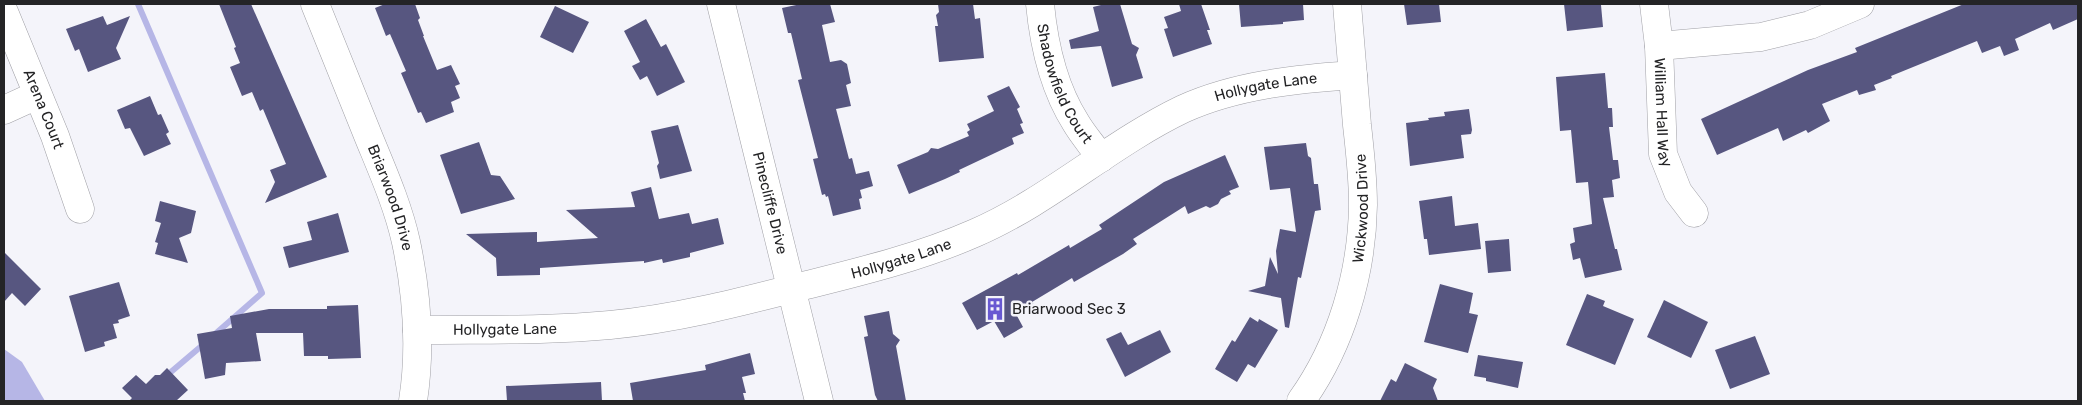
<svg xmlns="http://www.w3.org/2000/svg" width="2082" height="405" viewBox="0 0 2082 405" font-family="Rubik,sans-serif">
	<rect width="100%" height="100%" fill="#f4f4fa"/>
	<path fill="#b6b6e6" d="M4,349L22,362L45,401H4Z"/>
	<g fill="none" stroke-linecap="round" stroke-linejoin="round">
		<path stroke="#b6b6e6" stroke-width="6" d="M138,4L262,293L214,335
			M165,377L205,343"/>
	</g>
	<path fill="#575680" d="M219,4H251L327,177L265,203L275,182L270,170L286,164L263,109L260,111L252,92L242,96L230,67L240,63L234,48L236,47Z
		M385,4H415L420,18L418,20L424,36H423L437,70L451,65L460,84L455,86L460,98L451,102L454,112L426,123L421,112L418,113L401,73L406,71L390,34L386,36L375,8Z
		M801,4H830L835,22L822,25L830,62L841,60L847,64L851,83L846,85L851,106L836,109L849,159L852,158L856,174L869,171L873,186L860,190L862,198L859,199L861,209L833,216L828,196L826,197L825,194L822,195L813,159L818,158L798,80L802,79L791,33H788L782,8Z
		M938,4H973L975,19L980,18L984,58L939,62L935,26H938L936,15L939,12Z
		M1105,4H1120L1132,44L1139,48L1136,55L1143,78L1112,87L1101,46L1071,49L1069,40L1099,31L1093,7Z
		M1179,4H1201L1210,30H1207L1212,44L1173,57L1164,29L1168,28L1164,17L1181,11Z
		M1239,4H1303L1304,20L1283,22V24L1241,27Z
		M1404,4H1439L1441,22L1407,25Z
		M1564,4L1601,5L1603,27L1567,31Z
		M1964,4H2078V19L2053,30L2050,23L2015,39L2019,50L2004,56L2000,46L1982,53L1977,41L1891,76L1892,78L1874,85L1876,90L1859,95L1857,90L1822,104L1830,121L1808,133L1806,130L1783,141L1778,128L1717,155L1701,119L1808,70L1857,52L1855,48Z
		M555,6L589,22L573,53L540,37Z
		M103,16L107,25L130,16L116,48L121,59L88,72L79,49L75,51L66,29Z
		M646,19L661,47L666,44L685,82L657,96L647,76L640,80L632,66L640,62L624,31Z
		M1605,73L1608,108H1612L1613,127H1609L1613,160H1618L1620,178L1612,180L1614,197L1603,198L1615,249H1617L1622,270L1585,278L1580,258L1573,260L1570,244L1575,242L1573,228L1592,224L1588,182L1576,183L1571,130L1560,131L1556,77Z
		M1009,86L1020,107L1017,109L1023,123L1020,124L1024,133L1012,138L1014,144L959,170L960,172L945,179L909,194L897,165L928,152L931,148L938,149L969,136L967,132L970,130L967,124L994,111L987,96Z
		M150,96L158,115L161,114L169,132L166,134L171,144L144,156L130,128L125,129L117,110Z
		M1469,109L1472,130L1471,134L1461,135L1464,158L1410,166L1406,123L1429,120L1428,118L1445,116L1444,112Z
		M678,125L692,171L660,179L657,166L659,163L651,131Z
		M479,142L491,175L500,176L515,199L461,214L440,155Z
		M1306,143L1308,156L1311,158L1314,184H1318L1321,210L1315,211L1301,278L1298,277L1289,328L1285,327L1281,298L1248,291L1265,286L1270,257L1278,274L1276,251L1280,229L1296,232L1290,188L1270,190L1264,147Z
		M1225,155L1239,187L1229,191L1231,194L1221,199L1218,204L1210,208L1206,206L1188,214L1185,206L1133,239L1137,244L1123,254L1074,282L1072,278L1032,302L1034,305L1016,314L1023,327L1004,338L994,321L977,330L962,303L1017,273L1018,275L1069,245L1070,248L1102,229L1099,225L1164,182Z
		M651,187L659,219L689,213L692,224L718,218L724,244L690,253V257L663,263L662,259L644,263V261L540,268V275L497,276L496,258L466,234L537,232V242L598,238L566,210L635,207L631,192Z
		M1452,196L1455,226L1478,223L1481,249L1429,255L1427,239H1424L1419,201Z
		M160,201L196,211L191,233L179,238L188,263L155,254L158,243L155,242L161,223L155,221Z
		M338,213L349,252L289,268L283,247L312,240L307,222Z
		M1509,239L1511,271L1488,273L1485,241Z
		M4,252L41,289L25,306L12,293L4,302Z
		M119,282L130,316L118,320L119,323L113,324L117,338L104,342L105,346L85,352L69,296Z
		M1440,284L1473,293L1469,313L1478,315L1468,353L1424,342Z
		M1587,294L1605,301L1603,306L1634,319L1615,365L1566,345Z
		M1664,300L1708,322L1691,358L1647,337Z
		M358,305L361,358L328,359V356H304L303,333H256L261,361L226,363L225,375L205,379L197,334L232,328L230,316L269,309H327V306Z
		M889,311L893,334L900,340L896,346L906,401H878L875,395L864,337L868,336L864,316Z
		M1250,317L1258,322L1259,319L1278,330L1255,368L1248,364L1237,382L1215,369L1232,340L1235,342Z
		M1160,330L1171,352L1125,377L1106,339L1121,332L1128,345Z
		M1755,336L1770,374L1730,389L1715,350Z
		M750,353L755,374L742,377L746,393H743L745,401H633L630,383L706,370L705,365Z
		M1478,355L1523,362L1518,388L1486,381V378L1474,376Z
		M1405,363L1437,379L1433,388L1438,401H1380L1391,379L1396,382Z
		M167,368L188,390L176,401H129L132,398L122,388L136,375L146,384L155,375H160Z
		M601,382L602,401H507L506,386Z"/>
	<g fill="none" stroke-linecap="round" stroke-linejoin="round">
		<defs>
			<g id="minor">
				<path id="s1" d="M315,4C333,49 351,93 369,138C383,172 398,206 406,242C417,294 421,349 413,401"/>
				<path id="s2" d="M721,4L819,401"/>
				<path id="s3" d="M1040,4C1044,46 1053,87 1076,123C1083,135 1093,146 1101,158"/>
				<path id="s4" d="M1654,4L1659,46L1663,154L1678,192L1694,213"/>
				<path id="s5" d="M4,12L55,136L80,209"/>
				<path d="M1659,46L1761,37L1810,25L1860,4"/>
				<path d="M4,110L37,95"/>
				<path id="s6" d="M417,330C481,329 546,331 610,325C674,319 737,303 799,287C859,272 918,258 975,233C1049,201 1110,144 1183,109C1236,85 1296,79 1353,75"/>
				<path id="s7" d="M1301,401C1341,345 1362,274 1363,205C1363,178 1360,151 1357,125C1354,85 1350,44 1347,4"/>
			</g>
		</defs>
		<use href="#minor" stroke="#a0a0a6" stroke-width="29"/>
		<use href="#minor" stroke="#fff" stroke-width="28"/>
	</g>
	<defs>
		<symbol id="building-bare" viewBox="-9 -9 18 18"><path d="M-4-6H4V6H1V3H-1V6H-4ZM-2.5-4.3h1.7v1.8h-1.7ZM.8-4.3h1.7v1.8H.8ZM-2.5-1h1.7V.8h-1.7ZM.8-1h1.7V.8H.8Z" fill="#6858d1" stroke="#f4f4fa" stroke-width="2.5" paint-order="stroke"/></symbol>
	</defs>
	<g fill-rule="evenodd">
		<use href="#building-bare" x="979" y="293" width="32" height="32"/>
	</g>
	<g text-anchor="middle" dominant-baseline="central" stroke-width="5" stroke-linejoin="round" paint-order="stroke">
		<g font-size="15" fill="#242426" stroke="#f4f4fa">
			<text stroke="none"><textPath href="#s3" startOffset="84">Shadowfield Court</textPath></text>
			<text stroke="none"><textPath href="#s6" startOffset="899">Hollygate Lane</textPath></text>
			<text stroke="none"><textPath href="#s5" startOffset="105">Arena Court</textPath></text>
			<text stroke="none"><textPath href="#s4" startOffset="109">William Hall Way</textPath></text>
			<text stroke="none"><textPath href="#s1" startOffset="208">Briarwood Drive</textPath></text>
			<text stroke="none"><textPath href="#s2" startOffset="205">Pinecliffe Drive</textPath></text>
			<text stroke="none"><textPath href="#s7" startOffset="205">Wickwood Drive</textPath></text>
			<text stroke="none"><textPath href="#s6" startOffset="492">Hollygate Lane</textPath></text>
			<text stroke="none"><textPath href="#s6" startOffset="88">Hollygate Lane</textPath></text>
		</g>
		<g font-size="15" fill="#242426" stroke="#f4f4fa" text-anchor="start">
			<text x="1012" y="309">Briarwood Sec 3</text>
		</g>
	</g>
	<rect width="2082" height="405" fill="none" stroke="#242426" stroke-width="10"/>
</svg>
